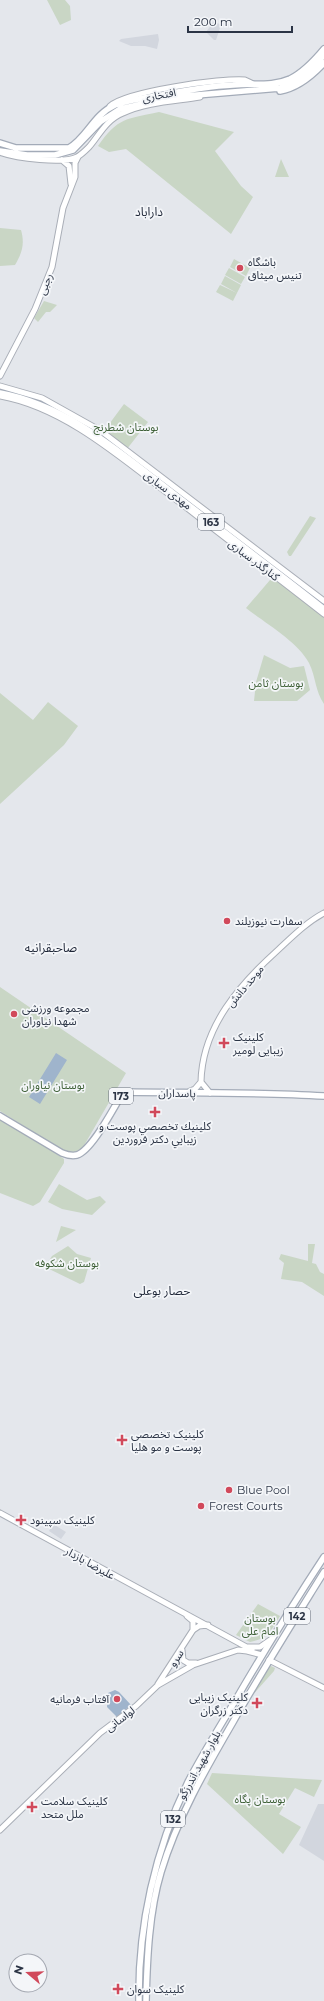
<svg xmlns="http://www.w3.org/2000/svg" width="324" height="2001" viewBox="0 0 324 2001" font-family="Montserrat,'Noto Sans Arabic',sans-serif">
	<rect width="100%" height="100%" fill="#e4e7ec"/>
	<path fill="#d2d6de" d="M214,21L221,25L216,40H214L206,32Z
		M158,34L159,40L157,49L145,46H131L119,41L121,39Z
		M53,1524L66,1532L61,1539L49,1531Z
		M318,1804H324V1861L299,1845Z"/>
	<path fill="#c9d6c5" d="M47,0H65L70,6L71,20L60,25Z
		M159,112L234,132L215,151L241,186L253,197L231,234L126,149L109,152L98,146C118,117 127,119 159,112Z
		M281,159L289,177H275Z
		M0,228L21,230C25,244 22,253 15,265L0,266Z
		M234,259L250,268L246,276L230,267Z
		M229,268L245,277L241,284L225,275Z
		M225,276L241,285L237,293L221,284Z
		M220,285L237,293L233,301L216,292Z
		M44,301L57,305L50,312H46L38,322L34,318Z
		M124,404L148,422L127,449L104,431Z
		M310,516L316,518L291,556H289L287,552Z
		M274,579L324,616V704C315,691 316,677 309,663C298,642 265,623 246,608L270,580Z
		M264,655L290,668L304,666L310,690L297,701H254L256,682Z
		M0,693L33,720L48,702L78,726L64,745L0,804Z
		M0,987L126,1073L82,1149L72,1153L62,1150L0,1111Z
		M0,1116L64,1159V1163L40,1202L33,1206L0,1193Z
		M59,1184L87,1200L100,1196L106,1202L92,1215L62,1209L48,1202Z
		M61,1226L76,1230L56,1242Z
		M308,1244H315L312,1263L316,1264L320,1272L324,1274V1296L302,1282L281,1279L284,1263L279,1259L281,1254L308,1261Z
		M68,1246L77,1254L91,1258L84,1282L80,1284L45,1267L52,1256Z
		M258,1604L280,1616C270,1632 269,1638 250,1642L236,1635Z
		M271,1666L275,1668L274,1671L250,1698L267,1669Z
		M212,1773L322,1780L314,1797L295,1788L279,1814L301,1827L283,1854L207,1784Z"/>
	<path fill="#9fb4cc" d="M56,1053L67,1060L40,1104L29,1097Z
		M115,1690L119,1692L131,1705L117,1717L107,1707L108,1693Z"/>
	<g fill="none" stroke-linecap="round" stroke-linejoin="round">
		<defs>
			<path id="secondary" d="M110,106C127,91 222,78 245,80C248,81 251,83 253,84
				M2,153C16,158 64,164 77,157C81,155 86,150 89,147C100,134 106,120 123,113C146,102 176,101 200,97
				M62,160L69,166L71,184
				M0,376L35,309L52,267L63,208L75,177V163L78,157
				M0,386L42,398L101,431L324,601
				M0,396C68,408 128,464 182,504C229,541 277,577 324,614
				M201,1082C202,1027 240,984 279,949C293,936 307,922 324,913
				M201,1082L210,1093
				M190,1091L195,1089L201,1082
				M0,1513L252,1650
				M187,1616L193,1621V1630
				M248,1647H260L270,1640
				M182,1650L183,1660L188,1663H196
				M269,1660L324,1688
				M158,1684L193,1630L199,1626L208,1625
				M0,1830L100,1733L136,1706L158,1685L193,1665L238,1650L247,1651L262,1655"/>
			<path id="primary" d="M280,91C298,88 312,76 324,63
				M0,143L16,148H69C87,138 93,115 115,105C128,100 143,98 157,96C182,91 207,86 233,85C252,83 272,87 290,79C304,72 314,61 324,49
				M0,151L27,155H55L73,150L100,122L120,109L173,97L280,88C299,81 311,71 324,55
				M0,393C72,406 130,461 186,503C232,538 279,573 324,609
				M0,1116L62,1153C67,1155 72,1156 77,1155C92,1150 113,1109 121,1096L126,1092C192,1093 258,1092 324,1096
				M139,2001C138,1926 155,1850 188,1782C202,1755 219,1728 235,1701C263,1653 293,1604 324,1557
				M146,2001C147,1959 149,1912 161,1872C177,1819 205,1770 233,1722C262,1671 293,1622 324,1572"/>
		</defs>
		<use href="#secondary" stroke="#a9aeb7" stroke-width="7"/>
		<use href="#primary" stroke="#a3abb8" stroke-width="8"/>
		<use href="#secondary" stroke="#fff" stroke-width="5"/>
		<use href="#primary" stroke="#fff" stroke-width="5.5"/>
	</g>
	<g fill="#d1495b" stroke="#f4f6f9" stroke-width="1.5">
		<circle cx="240" cy="268" r="4"/>
		<circle cx="227" cy="921" r="4"/>
		<circle cx="14" cy="1014" r="4"/>
		<path d="M222 1037h4v4h4v4h-4v4h-4v-4h-4v-4h4z"/>
		<path d="M153 1106h4v4h4v4h-4v4h-4v-4h-4v-4h4z"/>
		<path d="M120 1434h4v4h4v4h-4v4h-4v-4h-4v-4h4z"/>
		<circle cx="229" cy="1490" r="4"/>
		<circle cx="201" cy="1506" r="4"/>
		<path d="M19 1514h4v4h4v4h-4v4h-4v-4h-4v-4h4z"/>
		<circle cx="117" cy="1699" r="4"/>
		<path d="M255 1697h4v4h4v4h-4v4h-4v-4h-4v-4h4z"/>
		<path d="M30 1801h4v4h4v4h-4v4h-4v-4h-4v-4h4z"/>
		<path d="M116 1983h4v4h4v4h-4v4h-4v-4h-4v-4h4z"/>
	</g>
	<g text-anchor="middle" dominant-baseline="central" stroke-width="3.5" stroke-linejoin="round" paint-order="stroke">
		<g fill="#f4f6f9" stroke="#676e7b" stroke-width="1">
			<rect x="198" y="514" width="26" height="16" rx="3"/>
			<rect x="109" y="1088" width="24" height="16" rx="3"/>
			<rect x="284" y="1608" width="26" height="16" rx="3"/>
			<rect x="161" y="1811" width="24" height="16" rx="3"/>
		</g>
		<g font-size="10" font-weight="bold" fill="#2b3445">
			<text x="211" y="522">163</text>
			<text x="121" y="1096">173</text>
			<text x="297" y="1616">142</text>
			<text x="173" y="1819">132</text>
		</g>
		<g font-size="11" fill="#2b3445" stroke="#f4f6f9">
			<text transform="translate(159 95) rotate(-11)">افتخاری</text>
			<text transform="translate(45 284) rotate(-69)">رجبی</text>
			<text transform="translate(168 490) rotate(37)">مهدی سباری</text>
			<text transform="translate(254 560) rotate(37)">کنارگذر سباری</text>
			<text transform="translate(245 986) rotate(-50)">موحد دانش</text>
			<text transform="translate(177 1093) rotate(1)">پاسداران</text>
			<text transform="translate(90 1563) rotate(29)">علیرضا بازدار</text>
			<text transform="translate(176 1658) rotate(-57)">سرو</text>
			<text transform="translate(120 1719) rotate(-37)">لواسانی</text>
			<text transform="translate(199 1765) rotate(-61)">بلوار شهید اندرزگو</text>
		</g>
		<g font-size="11" fill="#2b3445" stroke="#f4f6f9" text-anchor="start">
			<text x="248" y="262">باشگاه<tspan x="248" dy="13">تنيس ميثاق</tspan></text>
			<text x="235" y="921">سفارت نیوزیلند</text>
			<text x="22" y="1008">مجموعه ورزشی<tspan x="22" dy="13">شهدا نیاوران</tspan></text>
			<text x="233" y="1037">کلینیک<tspan x="233" dy="13">زیبایی لومیر</tspan></text>
			<text x="155" y="1126" text-anchor="middle">كلينيك تخصصي پوست و<tspan x="155" dy="13">زيبايي دكتر فروردين</tspan></text>
			<text x="131" y="1434">کلینیک تخصصی<tspan x="131" dy="13">پوست و مو هلیا</tspan></text>
			<text x="237" y="1490">Blue Pool</text>
			<text x="209" y="1506">Forest Courts</text>
			<text x="30" y="1520">کلینیک سپینود</text>
			<text x="248" y="1697" text-anchor="end">کلینیک زیبایی<tspan x="248" dy="13">دکتر زرگران</tspan></text>
			<text x="109" y="1699" text-anchor="end">آفتاب فرمانیه</text>
			<text x="41" y="1801">کلینیک سلامت<tspan x="41" dy="13">ملل متحد</tspan></text>
			<text x="127" y="1989">کلینیک سوان</text>
		</g>
		<g font-size="11" fill="#3f6138" stroke="#f4f6f9">
			<text x="126" y="427">بوستان شطرنج</text>
			<text x="276" y="683">بوستان ثامن</text>
			<text x="53" y="1085">بوستان نیاوران</text>
			<text x="67" y="1263">بوستان شکوفه</text>
			<text x="260" y="1618">بوستان<tspan x="260" dy="13">امام علی</tspan></text>
			<text x="260" y="1799">بوستان پگاه</text>
		</g>
		<g font-size="12" fill="#1d2536" stroke="#f4f6f9">
			<text x="149" y="211">داراباد</text>
			<text x="51" y="947">صاحبقرانیه</text>
			<text x="162" y="1290">حصار بوعلی</text>
		</g>
	</g>
	<g transform="translate(28 1973) rotate(289)"><circle r="19" fill="#f4f6f9" stroke="#a4a8b1"/>
	<path d="M0-3L7 15L0 10L-7 15Z" fill="#d1495b"/>
	<text y="-6" font-size="11" font-weight="bold" text-anchor="middle" fill="#2b3445">N</text>
	</g>
	<path d="M188 26v6h104v-6" fill="none" stroke="#2b3445" stroke-width="2"/>
	<text x="194" y="26" font-size="12" fill="#2b3445" stroke="#f4f6f9" stroke-width="3" paint-order="stroke">200 m</text>
</svg>
